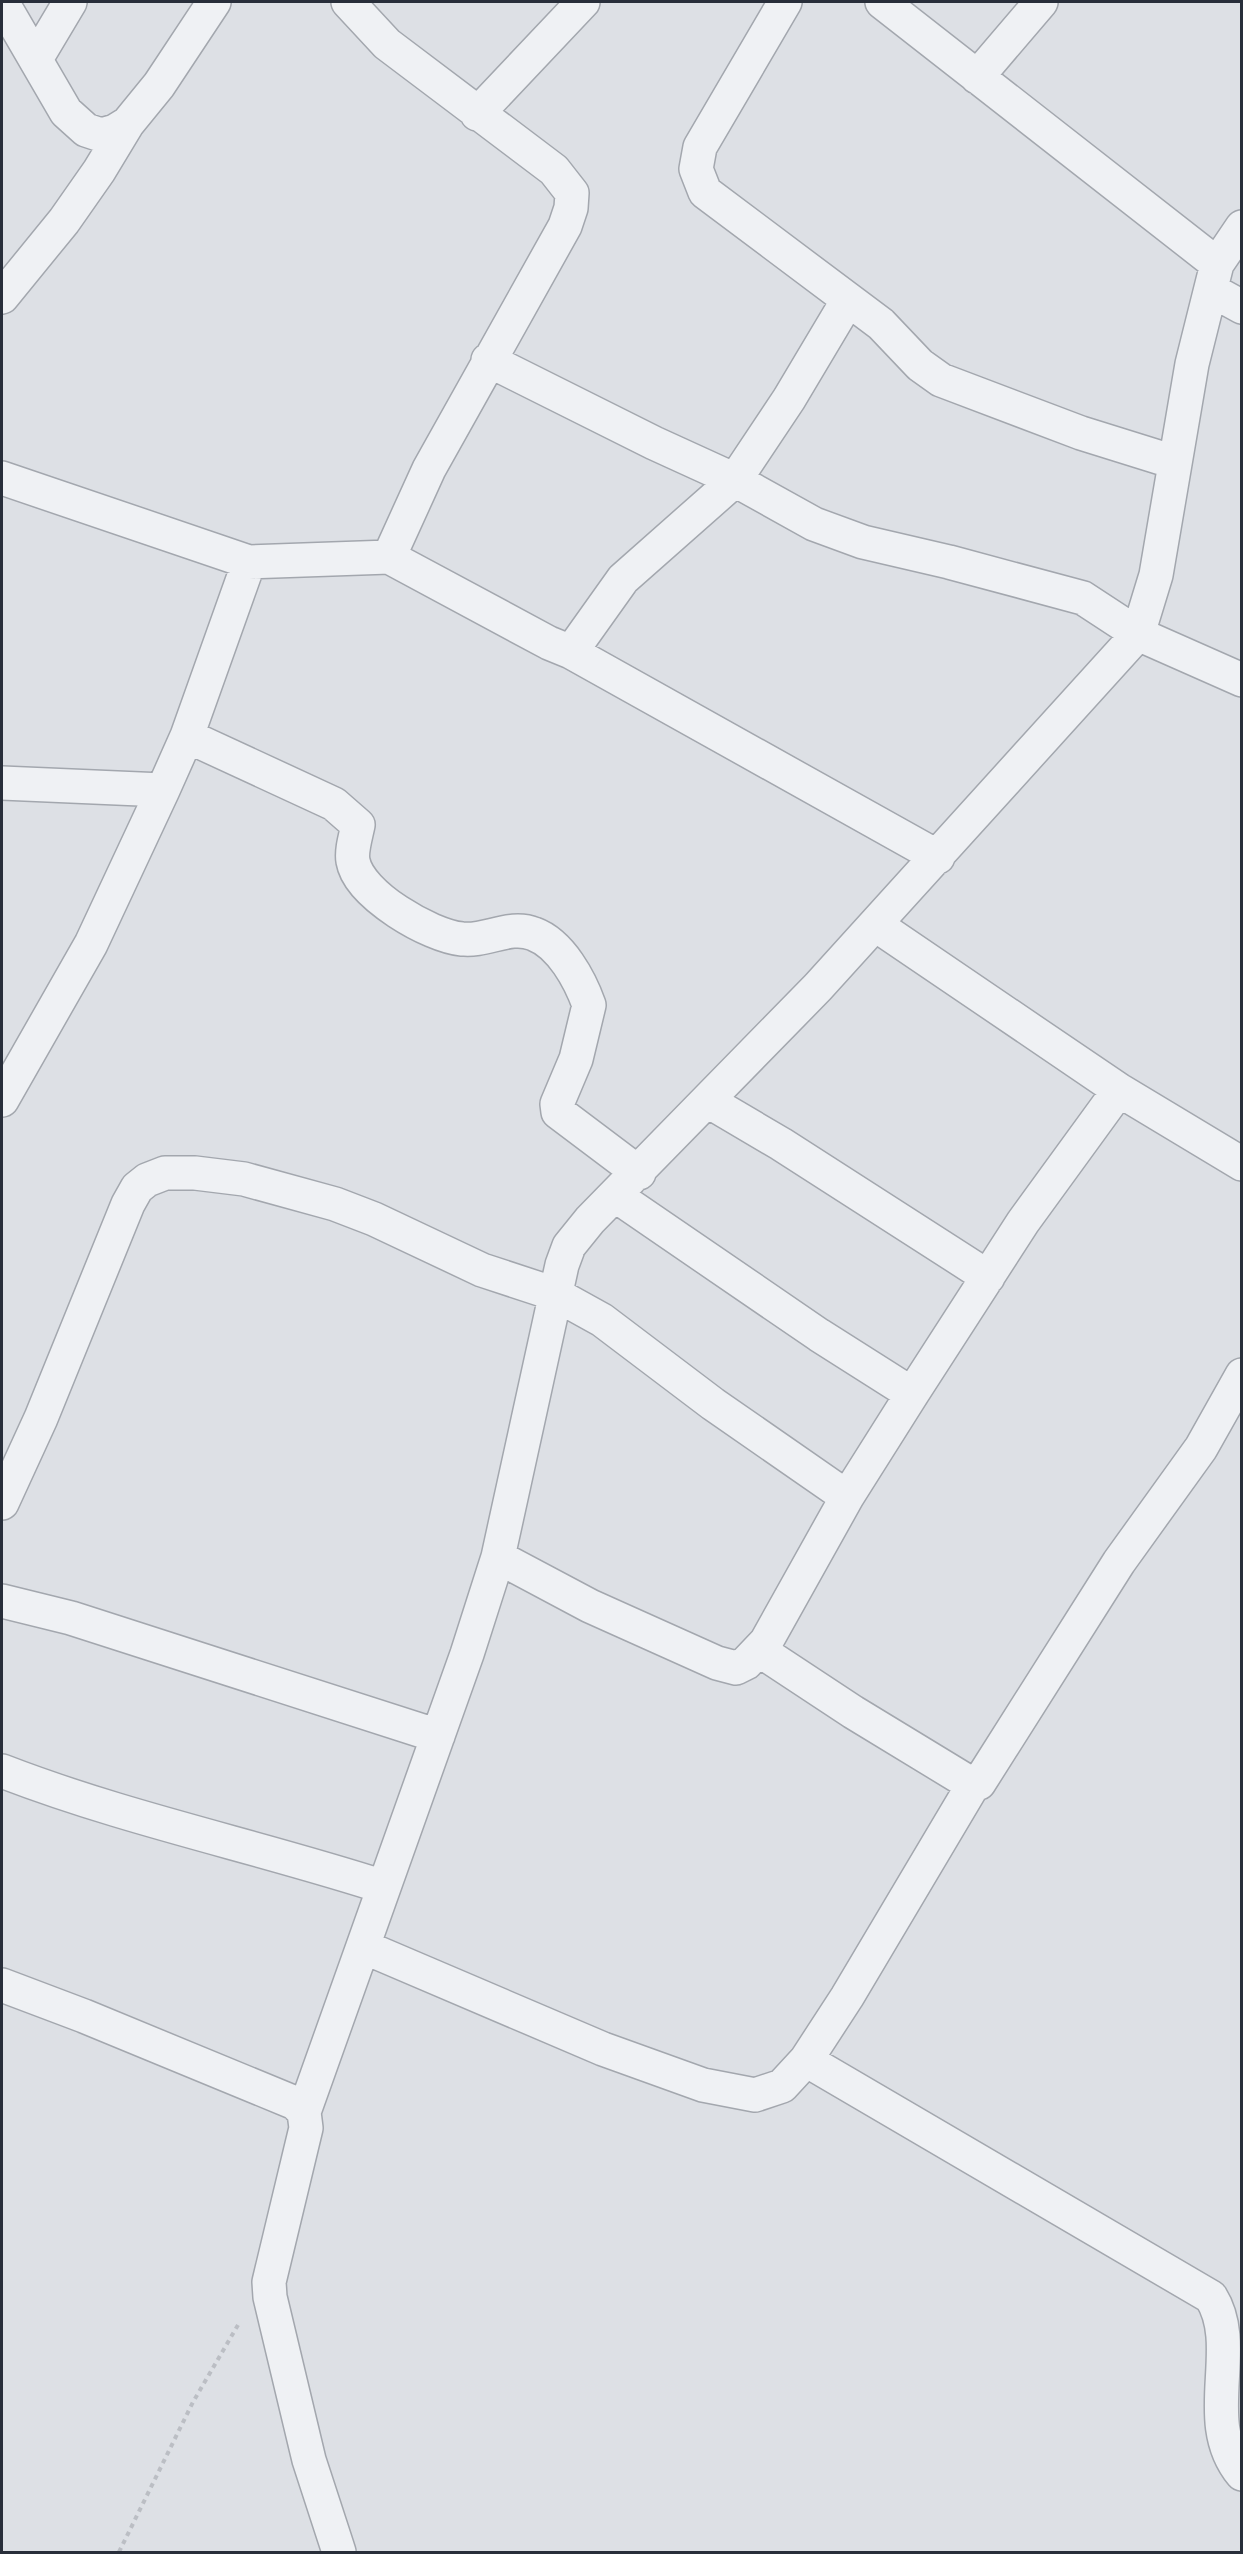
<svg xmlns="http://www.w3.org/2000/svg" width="1243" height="2554" viewBox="0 0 1243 2554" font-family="'Roboto Condensed',sans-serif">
	<rect width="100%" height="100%" fill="#dde0e5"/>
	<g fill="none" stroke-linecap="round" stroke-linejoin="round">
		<defs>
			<path id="minor" d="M2,2L66,112L86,130L101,135L115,131L128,123L159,85L214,2
				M348,2L387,44L554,170L572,193L571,208L565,226L429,469L389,557
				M785,2L700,147L696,169L705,192L881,324L920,365L941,380L1081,433L1174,462
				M882,2L1217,264
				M36,59L70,2
				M977,77L1041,2
				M477,114L583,2
				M1211,290L1242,307
				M2,297L64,221L99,171L128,123
				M488,360L654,443L735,480L814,524L863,542L949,562L1083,598L1138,634L1242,680
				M2,478L249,562L389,557L549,643L571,652L938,857
				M571,652L623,579L735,480L789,399L848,300
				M187,736L334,804L358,825C356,835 351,851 353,861C359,895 430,936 462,939C486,942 510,924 534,934C561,944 580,980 589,1005L576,1059L557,1104L558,1112L639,1173
				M2,783L163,790
				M876,925L1119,1090L1242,1164
				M2,1100L91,944L163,790L187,736L249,562
				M708,1101L781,1144L988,1277
				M616,1196L819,1335L912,1394
				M2,1503L41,1418L128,1204L137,1188L147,1180L165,1173H195L244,1179L335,1204L374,1219L482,1270L555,1294L602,1320L713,1404L847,1497
				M498,1557L590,1606L717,1663L736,1668L746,1663L766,1642L847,1497L912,1394L1023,1222L1119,1090
				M2,1601L71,1618L438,1736
				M759,1650L853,1712L973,1785L979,1783L1119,1562L1201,1448L1242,1375
				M2,1771C126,1819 257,1846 384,1887
				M364,1947L603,2049L703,2085L755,2095L782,2086L806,2060L847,1997L973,1785
				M2,1985L84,2016L295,2103L304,2112L306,2128L269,2282L270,2297L309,2460L339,2552
				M806,2060L1211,2297C1243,2348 1198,2421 1242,2474
				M304,2112L467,1654L498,1557L562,1265L569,1246L590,1220L818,987L1138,634L1156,575L1192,364L1217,264L1242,227"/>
		</defs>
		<use href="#minor" stroke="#a3a7ae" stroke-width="36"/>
		<path stroke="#bbbec4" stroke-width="4" stroke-dasharray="4.5 4.5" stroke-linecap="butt" d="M119,2552L193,2402L238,2325"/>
		<use href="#minor" stroke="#eff1f4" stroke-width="33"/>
	</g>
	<rect width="1243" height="2554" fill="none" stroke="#282e3a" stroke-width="6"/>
</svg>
